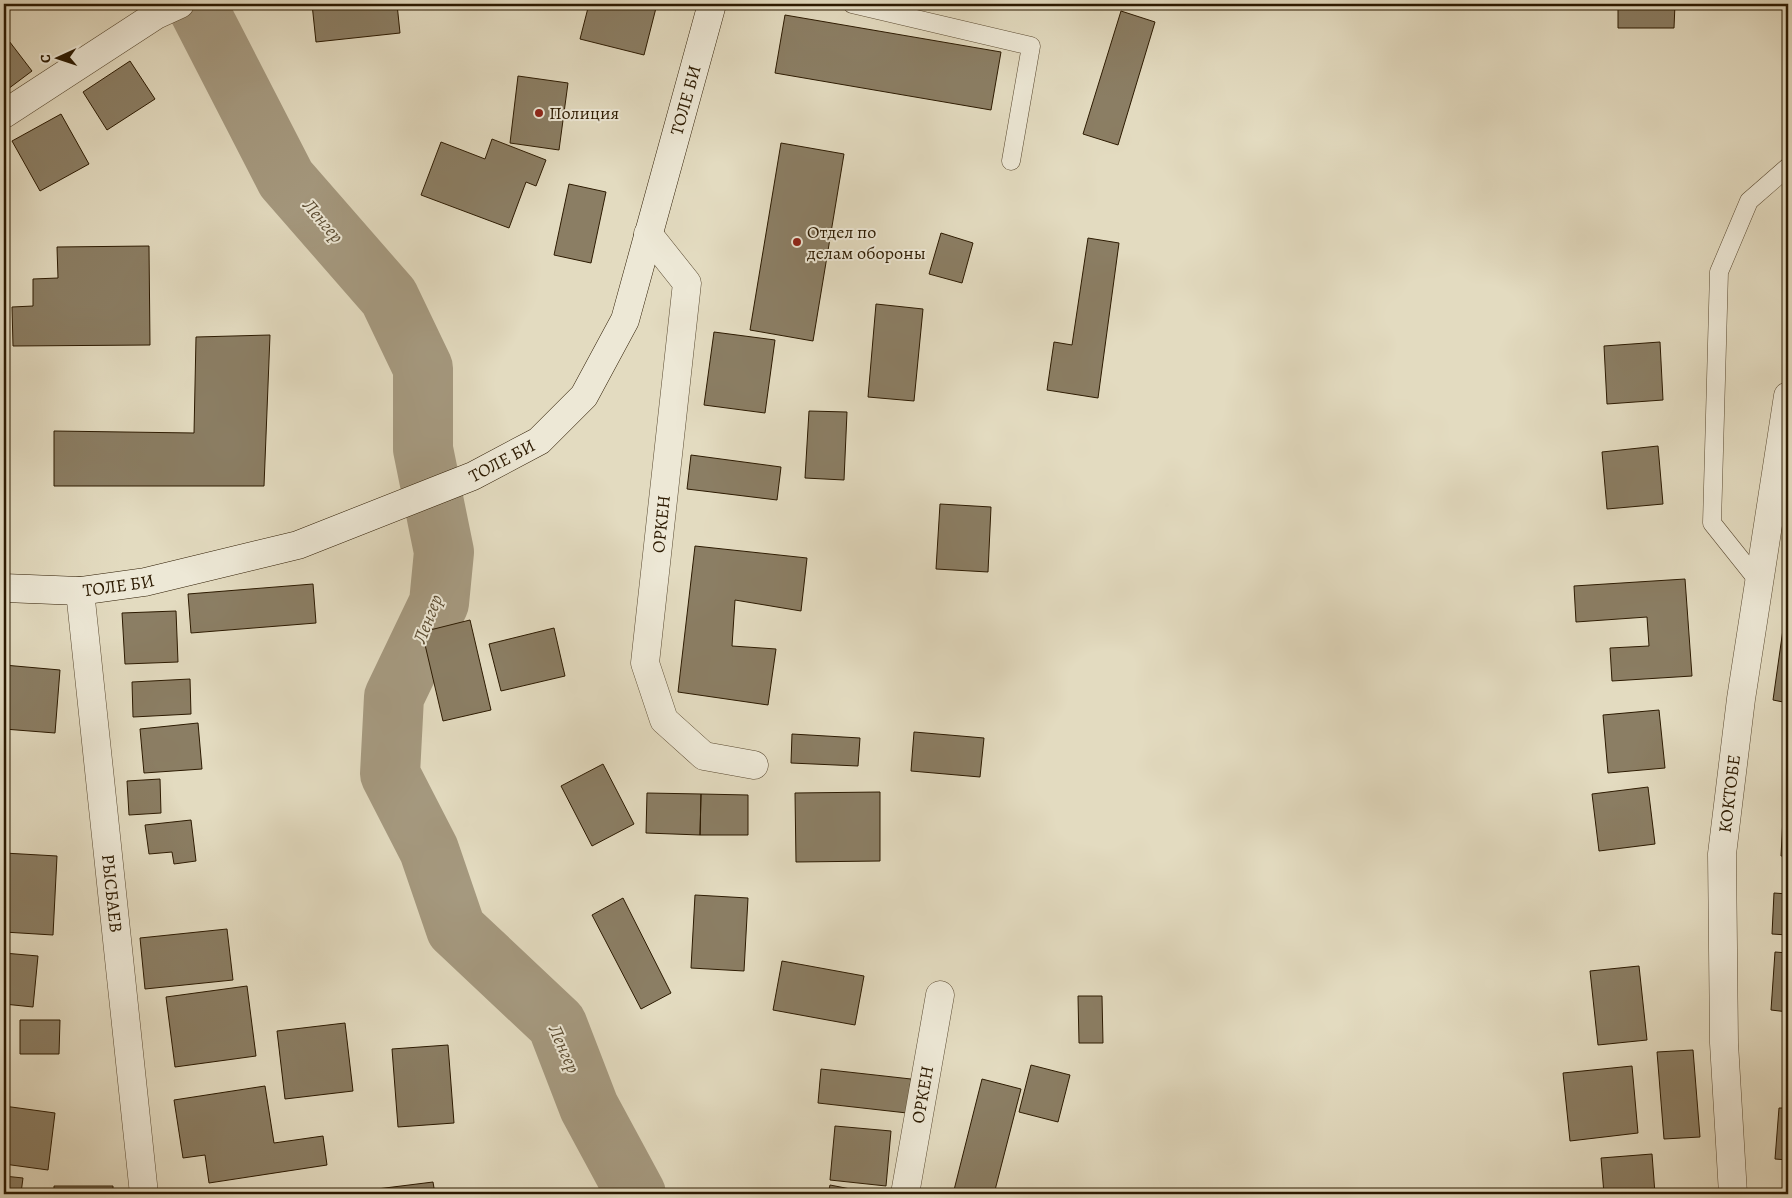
<svg xmlns="http://www.w3.org/2000/svg" width="1792" height="1198" viewBox="0 0 1792 1198" font-family="Alegreya,serif">
	<rect width="100%" height="100%" fill="#e3dbc0"/>
	<filter id="stains"><feTurbulence type="fractalNoise" baseFrequency=".004" numOctaves="4"/><feColorMatrix values="0 0 0 0 .2 0 0 0 0 .09 0 0 0 0 .02 0 0 0 .5 -.17"/></filter>
	<radialGradient id="worn" r=".72"><stop offset=".6" stop-color="#630" stop-opacity="0"/><stop offset="1" stop-color="#630" stop-opacity=".3"/></radialGradient>
	<g fill="none" stroke-linecap="round" stroke-linejoin="round">
		<path stroke="#a5997f" stroke-width="60" d="M196,4L286,179L389,297L423,368V449L444,552L439,603L394,697L390,774L429,850L456,929L557,1024L589,1107L636,1194"/>
	</g>
	<path fill="#8b7e64" stroke="#2c1a01" d="M312,4H397L400,33L316,42Z
		M589,4H657L644,55L580,39Z
		M1618,4H1675L1674,28H1618Z
		M1121,11L1155,22L1118,145L1083,134Z
		M785,15L1001,52L991,110L775,73Z
		M6,37L32,71L4,92V39Z
		M130,61L155,99L107,130L83,92Z
		M518,76L568,83L559,150L510,143Z
		M61,114L89,164L40,191L12,141Z
		M492,139L546,160L536,186L526,182L509,228L421,195L441,142L485,159Z
		M781,143L844,154L813,341L750,330Z
		M569,184L606,192L591,263L554,255Z
		M941,233L973,243L962,283L929,274Z
		M1088,238L1119,243L1098,398L1047,390L1054,342L1072,345Z
		M149,246L150,345L13,346L12,307L33,306V279L58,278L57,247Z
		M876,304L923,309L914,401L868,397Z
		M714,332L775,340L765,413L704,405Z
		M270,335L264,486H54V431L194,433L196,337Z
		M1660,342L1663,400L1607,404L1604,346Z
		M809,411L847,412L844,480L805,478Z
		M1658,446L1663,504L1607,509L1602,452Z
		M691,455L781,467L777,500L687,489Z
		M940,504L991,507L988,572L936,569Z
		M695,546L807,558L801,611L735,600L732,646L776,649L768,705L678,692Z
		M1685,579L1692,676L1612,681L1610,648L1649,646L1647,617L1576,622L1574,586Z
		M313,584L316,623L191,633L188,594Z
		M1788,594V703L1773,700Z
		M176,611L178,662L125,664L122,613Z
		M470,620L491,710L443,721L422,632Z
		M554,628L565,676L501,691L489,644Z
		M4,665L60,670L55,733L4,729Z
		M190,679L191,714L133,717L132,682Z
		M1659,710L1665,768L1608,773L1603,715Z
		M198,723L202,769L144,773L140,729Z
		M914,732L984,738L980,777L911,771Z
		M792,734L860,738L858,766L791,763Z
		M603,764L634,824L592,846L561,786Z
		M160,779L161,813L129,815L127,781Z
		M1648,787L1655,844L1599,851L1592,794Z
		M880,792V861L796,862L795,793Z
		M647,793L701,794L700,835L646,833Z
		M701,794L748,795V835H700Z
		M1784,798H1788V856H1781Z
		M191,820L196,861L174,864L172,852L149,854L145,825Z
		M4,853L57,856L53,935L4,932Z
		M1774,893L1788,894V935L1772,934Z
		M695,895L748,898L744,971L691,968Z
		M623,898L671,993L641,1009L592,915Z
		M227,929L233,980L145,989L140,938Z
		M1775,952L1788,953V1012L1771,1010Z
		M4,953L38,956L33,1007L4,1004Z
		M782,961L864,976L855,1025L773,1010Z
		M1639,966L1647,1040L1598,1045L1590,971Z
		M247,986L256,1056L175,1067L166,997Z
		M1078,996H1102L1103,1043H1079Z
		M20,1020H60L59,1054H20Z
		M345,1023L353,1091L285,1099L277,1031Z
		M448,1045L454,1123L398,1127L392,1049Z
		M1693,1050L1700,1137L1664,1139L1657,1052Z
		M1031,1065L1070,1075L1058,1122L1019,1112Z
		M1632,1066L1638,1133L1570,1141L1563,1073Z
		M821,1069L911,1079L907,1113L818,1103Z
		M982,1079L1021,1089L994,1194H953Z
		M265,1086L274,1143L323,1136L327,1165L209,1183L205,1155L183,1158L174,1100Z
		M4,1106L55,1113L48,1170L4,1164Z
		M1779,1108H1788V1160L1775,1159Z
		M835,1126L891,1131L886,1186L830,1180Z
		M1652,1154L1655,1194H1604L1601,1158Z
		M4,1176L23,1178L21,1193L44,1194H4Z
		M433,1182L435,1194H370L369,1190Z
		M830,1185L876,1194H828Z
		M54,1186H113V1194H54Z"/>
	<g fill="none" stroke-linecap="round" stroke-linejoin="round">
		<defs>
			<path id="service" d="M852,4L1031,46L1011,161
				M1759,582L1712,523L1719,272L1749,201L1788,167"/>
			<g id="minor">
				<path d="M4,114L156,15L180,4"/>
				<path d="M648,234L687,283L645,663L664,720L704,756L754,765"/>
				<path id="s1" d="M80,591L144,1194"/>
				<path id="s2" d="M905,1194L940,995"/>
				<path id="s3" d="M1733,1194L1724,1043L1722,854L1741,699L1788,396"/>
			</g>
			<g id="secondary">
				<path id="s4" d="M4,588L80,591L145,582L298,545L473,476L539,441L584,396L625,320L712,4"/>
			</g>
		</defs>
		<use href="#service" stroke="#5a4a31" stroke-width="19"/>
		<use href="#minor" stroke="#5a4a31" stroke-width="29"/>
		<use href="#secondary" stroke="#2c1a01" stroke-width="29"/>
		<use href="#service" stroke="#ede8d6" stroke-width="18"/>
		<use href="#minor" stroke="#ede8d6" stroke-width="28"/>
		<use href="#secondary" stroke="#ede8d6" stroke-width="28"/>
	</g>
	<g fill="#8f2418" stroke="#ede8d6" stroke-width="2">
		<circle cx="539" cy="113" r="5"/>
		<circle cx="797" cy="242" r="5"/>
	</g>
	<g text-anchor="middle" dominant-baseline="central" stroke-width="4" stroke-linejoin="round" paint-order="stroke">
		<g font-size="18" fill="#2c1a01" stroke="#ede8d6">
			<text stroke="none"><textPath href="#s4" startOffset="940">ТОЛЕ БИ</textPath></text>
			<text stroke="none"><textPath href="#s4" startOffset="520">ТОЛЕ БИ</textPath></text>
			<text transform="translate(661 524) rotate(-84)">ОРКЕН</text>
			<text stroke="none"><textPath href="#s4" startOffset="115">ТОЛЕ БИ</textPath></text>
			<text stroke="none"><textPath href="#s3" startOffset="401">КОКТОБЕ</textPath></text>
			<text stroke="none"><textPath href="#s1" startOffset="304">РЫСБАЕВ</textPath></text>
			<text stroke="none"><textPath href="#s2" startOffset="101">ОРКЕН</textPath></text>
		</g>
		<g font-size="18" fill="#2c1a01" stroke="#ede8d6" text-anchor="start">
			<text x="549" y="113">Полиция</text>
			<text x="807" y="232">Отдел по<tspan x="807" dy="21">делам обороны</tspan></text>
		</g>
		<g font-size="19" font-style="italic" fill="#5c4d33" stroke="#ede8d6">
			<text transform="translate(323 221) rotate(49)">Ленгер</text>
			<text transform="translate(428 619) rotate(-69)">Ленгер</text>
			<text transform="translate(564 1049) rotate(66)">Ленгер</text>
		</g>
	</g>
	<rect width="1792" height="1198" fill="none" stroke="#e3dbc0" stroke-width="20"/>
	<rect x="5" y="5" width="1782" height="1188" fill="none" stroke="#2c1a01" stroke-width="2.5"/>
	<rect x="10" y="10" width="1772" height="1178" fill="none" stroke="#2c1a01"/>
	<g transform="translate(58 58) rotate(267)" stroke="#ede8d6" stroke-width="4" paint-order="stroke">
	<path d="M0-4L9 19L0 12L-9 19Z" fill="#2c1a01"/>
	<text y="-8" font-size="14" font-weight="bold" text-anchor="middle" fill="#2c1a01">С</text>
	</g>
	<rect width="100%" height="100%" filter="url(#stains)"/>
	<rect width="100%" height="100%" fill="url(#worn)"/>
</svg>
